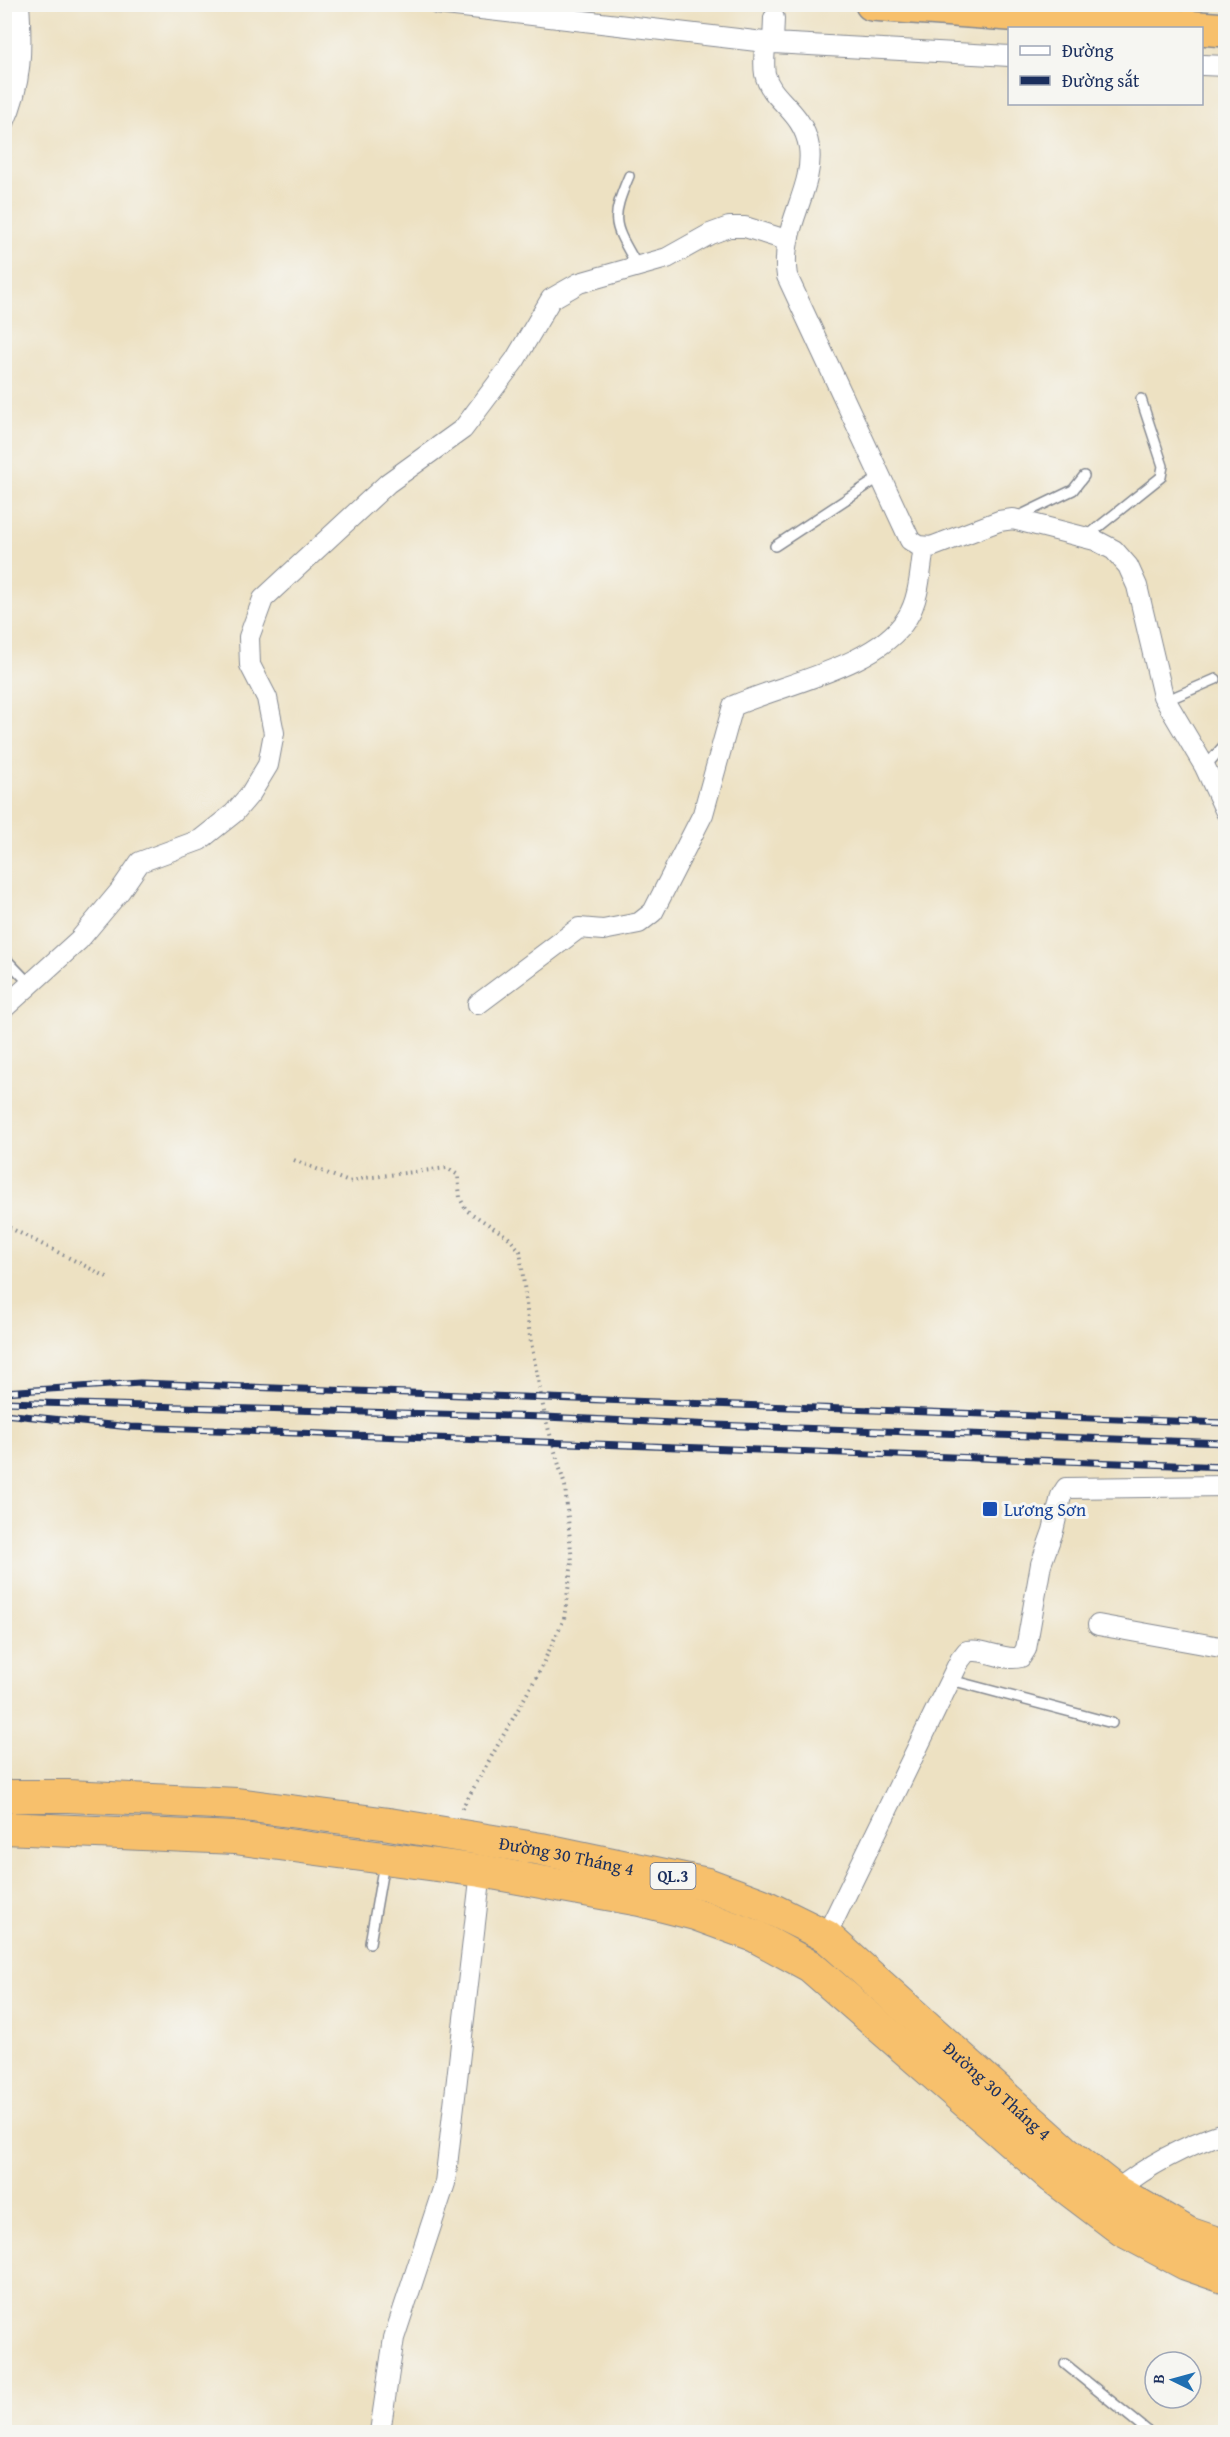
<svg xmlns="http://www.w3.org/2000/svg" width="1230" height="2437" viewBox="0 0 1230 2437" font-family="'Gentium Book Plus',serif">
	<rect width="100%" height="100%" fill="#f6f6f2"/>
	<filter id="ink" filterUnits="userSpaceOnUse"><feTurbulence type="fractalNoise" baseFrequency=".0167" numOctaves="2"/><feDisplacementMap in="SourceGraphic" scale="12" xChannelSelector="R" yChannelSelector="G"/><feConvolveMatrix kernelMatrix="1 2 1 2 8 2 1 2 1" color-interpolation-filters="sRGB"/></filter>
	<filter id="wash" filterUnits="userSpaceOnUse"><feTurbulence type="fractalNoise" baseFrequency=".008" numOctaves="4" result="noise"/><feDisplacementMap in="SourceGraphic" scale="24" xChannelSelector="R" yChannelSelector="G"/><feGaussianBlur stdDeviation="1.35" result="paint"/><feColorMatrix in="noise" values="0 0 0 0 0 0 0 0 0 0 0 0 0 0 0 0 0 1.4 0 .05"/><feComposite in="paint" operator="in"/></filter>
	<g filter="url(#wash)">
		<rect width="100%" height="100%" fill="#ede1c2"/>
	</g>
	<g filter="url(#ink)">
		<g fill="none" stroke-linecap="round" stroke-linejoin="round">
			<defs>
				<path id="service" d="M629,176C609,223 614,224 638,267
					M1015,518L1073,490L1084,476
					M1086,537L1161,477L1163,466L1141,399
					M775,546L880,477
					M1165,701L1216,679
					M1205,767L1226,743
					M4,957L31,985
					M951,1680L1112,1723
					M370,1943L384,1863
					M1065,2364L1149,2432"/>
				<path id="minor" d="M437,4L773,43L1010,56
					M765,42C765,52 763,64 765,74C771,101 803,110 809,147C815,190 779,227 787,276L910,540L919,546L931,547L999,521L1013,519L1095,540L1114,550L1128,566L1137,586L1163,696L1205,767L1226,812
					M773,43L774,18
					M1202,65L1226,66
					M4,123C22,84 22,46 19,4
					M478,1004L579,928L603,930L639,923L653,912L703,814L733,706C783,684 878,666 907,618C920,598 920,570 924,547
					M4,1008L79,940L120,891L140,862L200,840L234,813L251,793L268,765L274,733L267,698L250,665L249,637L263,599L388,483L463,429L515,360L551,299L579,283L667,258L710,234L729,227H745L786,240
					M1098,1625L1226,1648
					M826,1936L960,1660L967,1651C986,1648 1003,1662 1021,1657L1026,1649L1041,1564L1053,1531L1061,1496L1066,1488L1226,1486
					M1116,2191C1149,2164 1184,2146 1226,2132
					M380,2432L394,2338L445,2183L481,1871"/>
				<g id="trunk">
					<path id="s1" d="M4,1796H68L237,1804L389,1824L541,1849L707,1884L763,1905L826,1936L1064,2150L1116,2191L1188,2233L1226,2246"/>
					<path d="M4,1828L235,1838L481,1871L640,1900L695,1914L755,1936L810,1966L1052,2177L1122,2230L1186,2264L1226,2278"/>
				</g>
				<path id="motorway" d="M872,4L1226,30"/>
			</defs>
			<use href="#service" stroke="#848890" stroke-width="12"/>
			<use href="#minor" stroke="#848890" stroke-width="22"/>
			<use href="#trunk" stroke="#848890" stroke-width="34"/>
			<use href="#motorway" stroke="#848890" stroke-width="36"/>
			<path stroke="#848890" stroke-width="4" stroke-dasharray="1.5 4.5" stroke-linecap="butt" d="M294,1160L349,1182L364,1178L447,1168L458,1175L460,1198L466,1210L508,1237L520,1251L530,1337L545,1417L565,1486L572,1562L564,1619L537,1676L461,1810
				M4,1225L109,1278"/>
			<use href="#service" stroke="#fff" stroke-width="9"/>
			<use href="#minor" stroke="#fff" stroke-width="20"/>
			<use href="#trunk" stroke="#f7c06c" stroke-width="32"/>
			<use href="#motorway" stroke="#f7c06c" stroke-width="33"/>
			<defs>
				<path id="rail" d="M4,1392L140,1383L1226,1423
					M4,1402L545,1417L715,1425L1226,1443
					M4,1414L130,1427L1226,1467"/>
			</defs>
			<use href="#rail" stroke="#1b2f5e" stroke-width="7"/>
			<use href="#rail" stroke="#f6f6f2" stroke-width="4.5" stroke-dasharray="14" stroke-linecap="butt"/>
		</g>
	</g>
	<rect fill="#1a4fb4" stroke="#f6f6f2" stroke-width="2" x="982" y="1501" width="16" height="16" rx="3"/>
	<g text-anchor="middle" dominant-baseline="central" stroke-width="6" stroke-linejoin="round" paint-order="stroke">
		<rect fill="#f6f6f2" stroke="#5d6b8a" stroke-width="1.5" x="650.5" y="1863" width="45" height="26" rx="4.5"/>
		<g font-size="16" font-weight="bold" fill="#1b2f5e">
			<text x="673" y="1876">QL.3</text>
		</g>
		<g font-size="18" fill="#164399" stroke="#f6f6f2" text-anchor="start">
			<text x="1004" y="1509">Lương Sơn</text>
		</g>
		<g font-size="18" fill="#1b2f5e" stroke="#f6f6f2">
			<text stroke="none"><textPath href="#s1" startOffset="567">Đường 30 Tháng 4</textPath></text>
			<text stroke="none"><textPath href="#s1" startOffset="1071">Đường 30 Tháng 4</textPath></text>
		</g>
	</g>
	<rect width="1230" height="2437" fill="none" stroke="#f6f6f2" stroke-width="24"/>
	<rect x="1008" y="27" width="195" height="78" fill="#f6f6f2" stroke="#9ea6b7" stroke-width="1.5"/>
	<rect x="1020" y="46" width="30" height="9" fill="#ffffff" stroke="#9ea6b7" stroke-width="1.5"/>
	<text x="1062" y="57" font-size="18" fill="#1b2f5e">Đường</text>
	<rect x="1020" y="76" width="30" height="9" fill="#1b2f5e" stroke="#9ea6b7" stroke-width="1.5"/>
	<text x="1062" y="87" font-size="18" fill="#1b2f5e">Đường sắt</text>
	<g transform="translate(1173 2380) rotate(275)"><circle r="28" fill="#f6f6f2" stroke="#9ea6b7" stroke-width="1.5"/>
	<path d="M0-4.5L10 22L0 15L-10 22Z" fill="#1f6fb2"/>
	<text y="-9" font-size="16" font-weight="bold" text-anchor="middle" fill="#1b2f5e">B</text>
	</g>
</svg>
